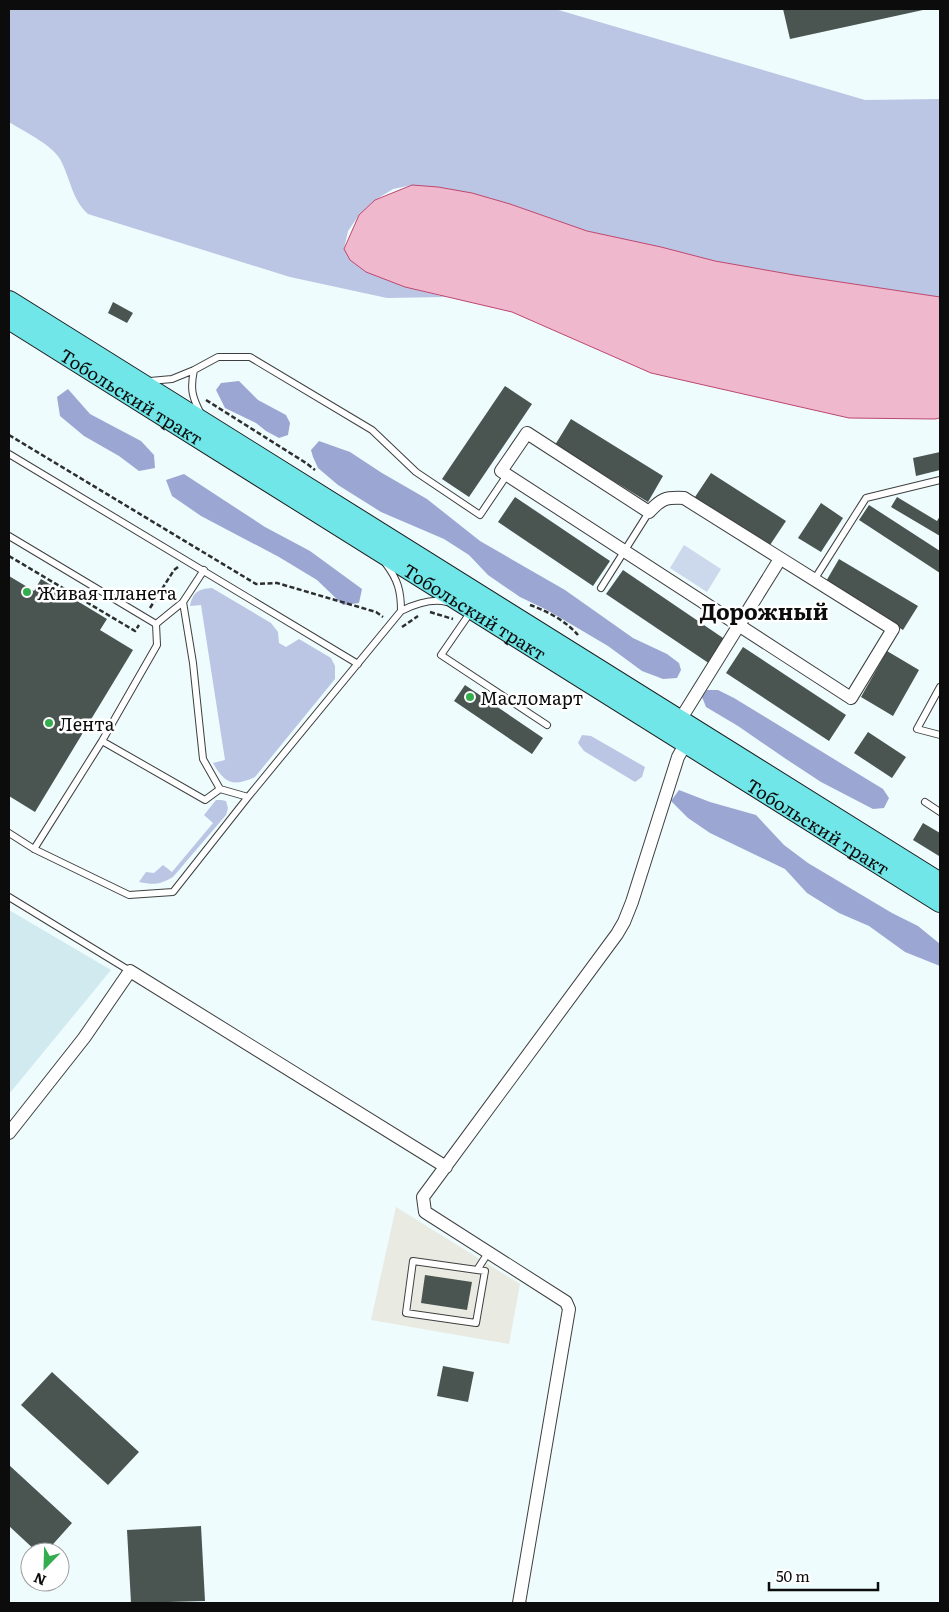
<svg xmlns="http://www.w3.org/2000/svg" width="949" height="1612" viewBox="0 0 949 1612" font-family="Literata,serif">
	<rect width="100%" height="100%" fill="#eefcfd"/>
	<path fill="#e9eae1" d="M396,1207L520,1284L509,1344L371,1320Z"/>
	<path fill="#d0eaf0" d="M9,910L111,970L9,1094Z"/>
	<path fill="#bbc5e4" d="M9,9H555L865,100L940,99V297L794,275L715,261L661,247L587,231L510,204L472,193L438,187L412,185L393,189L375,200L359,215L348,231L344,249L405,287L445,297L387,298L290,277L88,214C72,200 70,177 60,159C51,144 23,131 9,122Z
		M212,588L271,623L278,632L279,643L286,647L299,639L331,658L335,666V679L255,777C233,787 225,784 213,763L225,760L201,605L190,606C193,592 198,589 212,588Z
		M582,735L591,736L645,767L642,777L635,782L584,751L578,743Z
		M216,800H221L226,801L228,808L226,815L173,877C159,885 154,885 139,882L146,872L154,873L163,865L172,872L213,823L204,815Z"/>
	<path fill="#9ca6d3" d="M239,381L258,400L286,415L290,423L288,435L279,438L266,431L256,423L225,408L216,390L221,383Z
		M68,389L90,414L141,441L154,455L155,468L139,471L119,456L84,436L60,416L57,397Z
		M319,441L350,452L382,473L427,499L480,541L565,590L633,638L667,654L679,663L681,670L677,678L663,679L642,671L608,646L547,610L520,597L488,575L469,555L444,539L381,512L338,485L318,468L313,457L311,450Z
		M184,474L265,527L310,551L362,589L359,603L343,605L317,580L279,557L201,516L172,496L166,480Z
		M707,690H718L734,698L883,789L889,798L884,808L873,809L821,782L786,759L738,726L706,707L702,697Z
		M679,790L710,802L756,815L784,845L808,863L892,913L918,926L940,944V966L905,952L869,926L839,913L807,893L785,869L710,833L688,818L671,801Z"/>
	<path fill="#ccd8ec" d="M684,545L721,569L707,592L670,568Z"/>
	<path fill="#efb8cc" stroke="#be476e" d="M412,185L438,187L472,193L510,204L587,231L661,247L715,261L794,275L940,297V418L935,419L849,418L651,373L512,312L405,287L366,272L350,260L344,249L359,215L375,200Z"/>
	<path fill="#4a5450" d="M783,9H923V10L790,39Z
		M113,302L133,313L127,323L108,313Z
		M505,386L532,404L469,497L442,479Z
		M571,419L663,476L648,502L555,445Z
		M940,452V470L916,476L913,458Z
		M711,473L786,521L768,548L693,500Z
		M515,497L610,561L593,586L498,522Z
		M897,497L937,521L940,516V536L891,507Z
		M821,503L843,518L821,552L798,538Z
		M869,505L940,551V573L859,520Z
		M839,559L918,606L903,630L825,583Z
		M623,570L726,640L710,664L606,594Z
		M9,576L34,591L41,579L107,619L100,630L133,650L35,812L9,796Z
		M743,647L846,715L829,741L726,673Z
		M887,651L919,670L893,716L861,697Z
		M465,685L543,738L532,754L454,701Z
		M868,732L906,757L892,778L854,753Z
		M923,823L940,833L939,856L913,840Z
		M425,1275L472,1282L467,1310L421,1303Z
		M443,1366L474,1372L468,1402L437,1396Z
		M52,1372L139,1452L108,1485L21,1405Z
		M9,1465L72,1523L46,1552H37L9,1526Z
		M201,1526L205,1601L131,1603L127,1530Z"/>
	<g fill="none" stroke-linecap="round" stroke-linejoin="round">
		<defs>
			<path id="lane" d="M194,370L218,357H250L372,430L416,472L480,515L507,475
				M150,381L172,379L194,370C190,389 192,397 201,414
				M9,454L358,664
				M9,536L156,624L157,645L102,741L205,800L220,789L248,797
				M386,564C398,580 401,591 401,611
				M204,570L183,602L193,663L203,759L220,789
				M814,580L866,498L940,480
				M601,588L649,512
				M472,610L441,655L547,725
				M156,624L183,602
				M940,687L917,729L940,735
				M925,802L940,812
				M9,833L34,849L129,895L173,892L248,797L401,611C415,604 431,598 447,602
				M34,849L102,741
				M9,897L130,971
				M477,1270L485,1271L476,1323L406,1313L413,1261L477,1270L488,1253"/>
			<path id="street" d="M527,433L649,512C661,499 665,497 684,498L893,629L851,698L501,471Z
				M680,720L780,559
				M9,1133L84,1038L130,971L446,1167
				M519,1603L569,1309L566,1302L425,1212L423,1197L617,934L624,922L632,902L678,757L686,743"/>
			<g id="primary">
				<path d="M9,301L940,883"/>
				<path id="s1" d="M9,319L940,902"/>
			</g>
		</defs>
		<use href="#lane" stroke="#3f3f3f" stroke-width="8"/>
		<use href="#street" stroke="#3f3f3f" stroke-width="14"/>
		<use href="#primary" stroke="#1d1d1d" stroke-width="22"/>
		<path stroke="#2e2e2e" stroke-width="2.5" stroke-dasharray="5 2.5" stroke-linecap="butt" d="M206,400L306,463L315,470
			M9,435L256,584L277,583L376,612L383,617
			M9,556L135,631L139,625
			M530,605C547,611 566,621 578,635
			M150,608L174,570L178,567
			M430,612L453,619
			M402,627L418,616"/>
		<use href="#lane" stroke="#fff" stroke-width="6"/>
		<use href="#street" stroke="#fff" stroke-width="12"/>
		<use href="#primary" stroke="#71e6e9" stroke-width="20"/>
	</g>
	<g fill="#34ad4f" stroke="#fff" stroke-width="2">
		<circle cx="27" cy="592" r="5"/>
		<circle cx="470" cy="697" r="5"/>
		<circle cx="49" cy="723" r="5"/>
	</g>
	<g text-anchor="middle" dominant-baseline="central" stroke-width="5" stroke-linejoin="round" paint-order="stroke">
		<g font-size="18" fill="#0c0c0c" stroke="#fff">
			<text stroke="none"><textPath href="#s1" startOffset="145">Тобольский тракт</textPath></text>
			<text stroke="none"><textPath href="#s1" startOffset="550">Тобольский тракт</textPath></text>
			<text stroke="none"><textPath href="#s1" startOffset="955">Тобольский тракт</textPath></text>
		</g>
		<g font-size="18" fill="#0c0c0c" stroke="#fff" text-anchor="start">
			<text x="37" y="592">Живая планета</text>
			<text x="480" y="697">Масломарт</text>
			<text x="59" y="723">Лента</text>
		</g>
		<g font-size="22" font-weight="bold" fill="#0c0c0c" stroke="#fff">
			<text x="764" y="610">Дорожный</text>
		</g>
	</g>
	<rect width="949" height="1612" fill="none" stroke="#0c0c0c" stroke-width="20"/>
	<g transform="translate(45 1567) rotate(203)"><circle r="24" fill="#ffffff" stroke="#9e9e9e"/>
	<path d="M0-4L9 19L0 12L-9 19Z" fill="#34ad4f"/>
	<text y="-8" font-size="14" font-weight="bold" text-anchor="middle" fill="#0c0c0c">N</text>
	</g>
	<path d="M769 1582v8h109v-8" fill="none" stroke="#0c0c0c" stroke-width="2.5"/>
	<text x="776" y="1582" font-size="15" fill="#0c0c0c" stroke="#ffffff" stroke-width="4" paint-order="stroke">50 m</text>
</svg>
